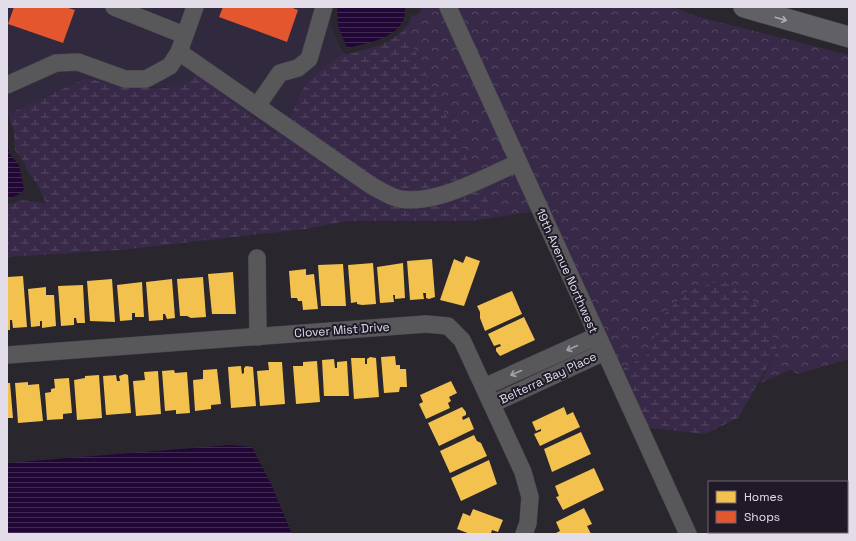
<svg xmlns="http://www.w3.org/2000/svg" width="856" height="541" viewBox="0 0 856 541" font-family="'Space Grotesk',sans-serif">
	<defs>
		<pattern id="forest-crowns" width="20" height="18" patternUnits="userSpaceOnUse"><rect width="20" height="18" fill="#382949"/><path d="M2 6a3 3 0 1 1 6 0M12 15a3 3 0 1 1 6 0" fill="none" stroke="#544863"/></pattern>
		<pattern id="wetland-marsh" width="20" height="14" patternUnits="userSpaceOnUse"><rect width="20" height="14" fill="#382949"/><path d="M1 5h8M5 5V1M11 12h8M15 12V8" fill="none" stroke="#544863"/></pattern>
		<pattern id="water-rules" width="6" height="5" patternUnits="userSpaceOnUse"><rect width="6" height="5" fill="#210735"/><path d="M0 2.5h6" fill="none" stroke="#412b52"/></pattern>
	</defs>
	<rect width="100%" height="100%" fill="#2a262e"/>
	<path fill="#31293d" d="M7,7H331V26L343,53L306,85L289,119L281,130L273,133L196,75L193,80L168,88L124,86L86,78L8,114Z"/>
	<path fill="url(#forest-crowns)" d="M422,7H439L532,212L496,217L404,29L410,22L411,15L413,16L419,14Z
		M456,7H673L699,17L849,55V359L798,374L790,370L760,383L777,350L768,325L755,302L722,280L688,291L660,318L650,353L621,370Z"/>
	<path fill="url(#wetland-marsh)" d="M404,29L496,217L472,221H347L305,229L120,250L7,257V204L14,203L20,200L46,203L38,186L27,170L24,162L15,150L14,131L8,114L86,78L124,86L142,88H168L192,80L196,74L274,133C293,126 294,101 306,85C315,72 331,64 343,53L348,54C368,49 390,45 404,29Z
		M722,280L755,302L768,325L777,350L738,418L705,434L651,428L648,430L621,370L650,353L660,318L688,291Z"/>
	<path fill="url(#water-rules)" d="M337,7H405C405,11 405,16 404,19C395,39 366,44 347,48L338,26Z
		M7,129L9,153L19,165L24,189C22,194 13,198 7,198Z
		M230,445L252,447L272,486L292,534H7V463Z"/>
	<path fill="#f2c14e" d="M466,256L480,261L464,306L440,300L454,259L463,263Z
		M432,259L435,297L429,299L426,298V293H423L424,299L410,300L407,261Z
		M373,263L376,304L362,305L357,304V302L351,303L348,265Z
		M403,263L405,298L395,299V295H393L394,302L380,303L377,267Z
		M343,264L346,306H321L318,265Z
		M306,269V275L314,274L318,309L303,310L302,301H298L297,298H291L289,271Z
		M233,272L236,314H212L208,274Z
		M23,276L27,327L13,328L12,320H10V330H7V277Z
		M203,277L206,317L191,318L187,316H180L177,279Z
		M112,279L115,322L90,321L87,281Z
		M172,279L175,318L167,319L165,314H163V320L149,321L146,282Z
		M142,282L144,317H135V313H132V320L120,321L117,285Z
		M83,285L85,323H77L76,318H74V325L61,326L58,286Z
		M46,287V295H54L56,326L42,328V321H40V326L31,327L28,289Z
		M512,291L522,314L485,331L480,318V312L477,306Z
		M524,317L535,340L500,356L496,351V348L501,346L500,344L494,346L488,334Z
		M395,356L396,365H400V369H406L407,387H400L399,392L384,393L381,357Z
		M370,357L376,358L379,397L354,399L351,358H365V364H367V359Z
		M334,359L335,368H337V362L347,361L349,396H324L322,360Z
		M317,361L320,402L296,404L293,366H303V362Z
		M268,362H282L285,404L260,406L257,371L269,370Z
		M241,366L242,374L244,373V368L246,366L253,367L256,406L231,408L228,367Z
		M217,369L221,404L211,405V409L195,411L193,380L203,379V370Z
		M174,370L175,373L187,372L190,413L176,414V410L165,411L162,371Z
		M158,371L161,414L136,416L133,381L145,380L144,372Z
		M125,374L128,375L131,413L106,415L103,376L116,375L117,381H120L119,376Z
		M99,375L102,418L77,420L74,380L85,378V376Z
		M69,378L72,413L63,414V419L47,420L45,393L51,392V389L55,388L54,379Z
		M451,381L457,393L449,397L451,401L448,403L450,408L426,419L419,404L423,402L420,395Z
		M28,382V385L39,384L43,421L18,423L15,383Z
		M7,383H10L13,418H7Z
		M462,407L466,412V415L462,417L463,420L469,417L474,429L439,446L428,423Z
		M564,407L567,415L573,412L580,427L540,446L534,434L541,431V429L536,431L532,422Z
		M581,432L591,454L552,472L544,449Z
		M474,435L477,441L481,443L487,456L450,473L440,451Z
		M489,460L497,484L461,501L451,478Z
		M594,468L604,490L563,510L556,497L559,496L555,486Z
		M584,508L592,524L587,526L591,534H554L560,531L556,522Z
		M473,509L503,520L498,532L492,530L491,533L494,534H470L457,529L463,513L470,516Z"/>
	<path fill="#e4572e" d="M14,7H65L75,10L63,43L8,24Z
		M223,7H290L298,10L287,42L219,17Z"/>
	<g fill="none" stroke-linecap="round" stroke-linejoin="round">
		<defs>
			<path id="minor" d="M114,7L184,35
				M448,7L688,534
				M179,52L372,186C380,190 390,197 400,199C438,205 484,177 518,163
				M7,85L56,63L78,62L125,79H146L170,66L179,52L195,7
				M257,106L280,73L298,68L309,59L324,7
				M257,258L258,337
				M7,355L426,324L448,326L462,340L523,472L530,497L528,523L524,534
				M484,387L597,336
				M492,404L604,352"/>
			<path id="major" d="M744,7L849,37"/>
		</defs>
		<use href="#minor" stroke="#47444b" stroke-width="18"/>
		<use href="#major" stroke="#47444b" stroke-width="22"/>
		<use href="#minor" stroke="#58575a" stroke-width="17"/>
		<use href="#major" stroke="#616064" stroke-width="21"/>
	</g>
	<defs><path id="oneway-shaft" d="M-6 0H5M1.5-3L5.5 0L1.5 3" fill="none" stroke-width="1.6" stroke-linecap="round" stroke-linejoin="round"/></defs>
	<use stroke="#aeabb3" href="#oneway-shaft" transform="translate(781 19) rotate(16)"/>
	<g stroke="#a4a1a8">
		<use href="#oneway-shaft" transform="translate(572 348) rotate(156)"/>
		<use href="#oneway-shaft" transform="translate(516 373) rotate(156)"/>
	</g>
	<g text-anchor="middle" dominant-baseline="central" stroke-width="4" stroke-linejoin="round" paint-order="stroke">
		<g font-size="12" fill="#e2dde8" stroke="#201928">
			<text transform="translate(567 271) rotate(66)">19th Avenue Northwest</text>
			<text transform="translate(342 330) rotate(-4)">Clover Mist Drive</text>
			<text transform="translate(548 378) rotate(-25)">Belterra Bay Place</text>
		</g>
	</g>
	<rect width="856" height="541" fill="none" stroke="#e2dde8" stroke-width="16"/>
	<rect x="708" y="481" width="140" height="52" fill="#201928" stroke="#6e6775"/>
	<rect x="716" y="491" width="20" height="12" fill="#f2c14e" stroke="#6e6775"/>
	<text x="744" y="501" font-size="12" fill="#e2dde8">Homes</text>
	<rect x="716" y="511" width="20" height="12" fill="#e4572e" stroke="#6e6775"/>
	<text x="744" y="521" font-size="12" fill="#e2dde8">Shops</text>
</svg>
